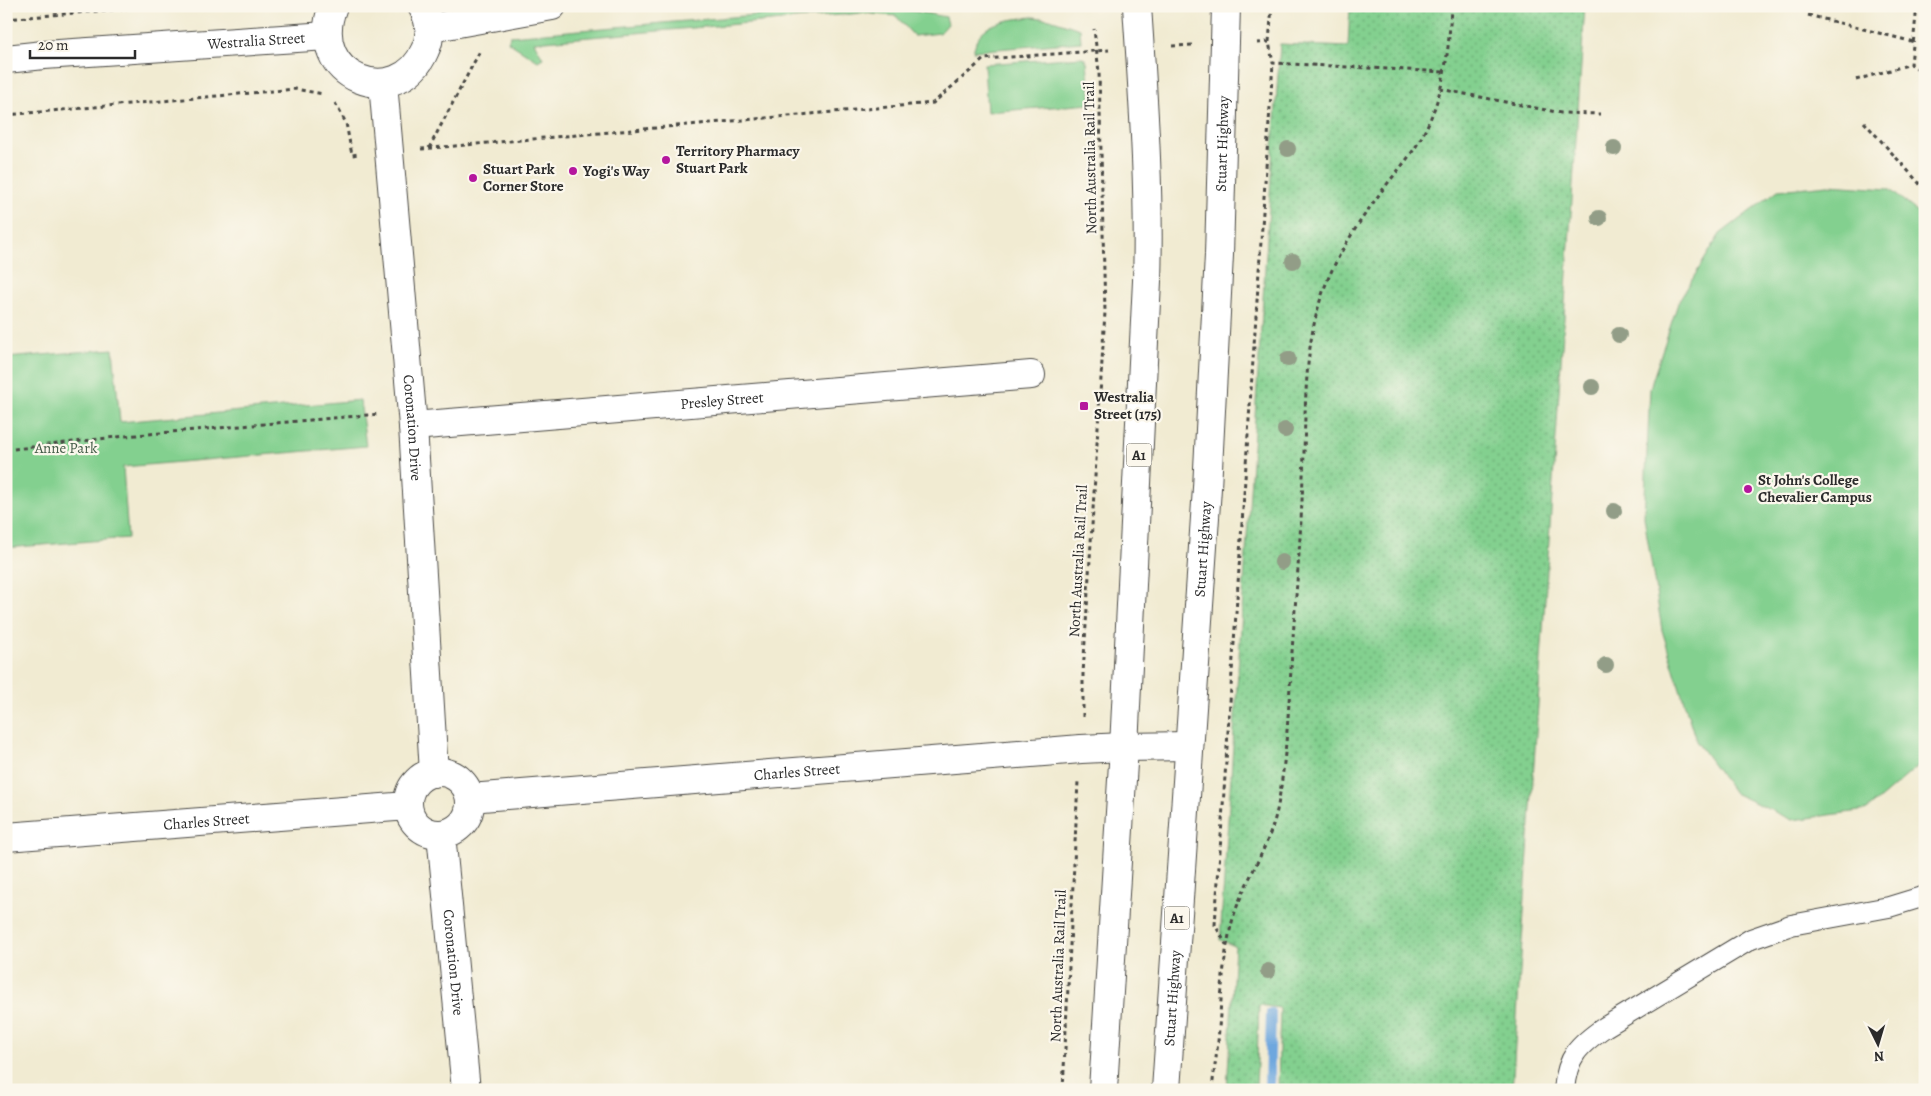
<svg xmlns="http://www.w3.org/2000/svg" width="1931" height="1096" viewBox="0 0 1931 1096" font-family="Alegreya,serif">
	<defs>
		<pattern id="grass-dots" width="8" height="8" patternUnits="userSpaceOnUse" patternTransform="scale(1.25)"><rect width="8" height="8" fill="#83d08f"/><path d="M2 2h.1M6 6h.1" fill="none" stroke="#6ba975" stroke-width="1.8" stroke-linecap="round"/></pattern>
	</defs>
	<rect width="100%" height="100%" fill="#fbf7ec"/>
	<filter id="ink" filterUnits="userSpaceOnUse"><feTurbulence type="fractalNoise" baseFrequency=".02" numOctaves="2"/><feDisplacementMap in="SourceGraphic" scale="10" xChannelSelector="R" yChannelSelector="G"/><feConvolveMatrix kernelMatrix="1 2 1 2 8 2 1 2 1" color-interpolation-filters="sRGB"/></filter>
	<filter id="wash" filterUnits="userSpaceOnUse"><feTurbulence type="fractalNoise" baseFrequency=".0096" numOctaves="4" result="noise"/><feDisplacementMap in="SourceGraphic" scale="20" xChannelSelector="R" yChannelSelector="G"/><feGaussianBlur stdDeviation="1.12" result="paint"/><feColorMatrix in="noise" values="0 0 0 0 0 0 0 0 0 0 0 0 0 0 0 0 0 1.4 0 .05"/><feComposite in="paint" operator="in"/></filter>
	<g filter="url(#wash)">
		<rect width="100%" height="100%" fill="#f1ebd2"/>
		<path fill="url(#grass-dots)" stroke="#577e5d" d="M1350,6H1585L1512,1090H1278L1280,1008L1259,1005L1256,1090H1227L1235,946L1220,940L1280,44L1348,47Z"/>
		<path fill="#83d08f" stroke="#577e5d" d="M861,6L897,8L946,17L948,24L940,33L914,36L896,16L862,13L534,42L543,58L538,61L508,42L510,36Z
			M1033,17L1050,19L1080,29L1081,42L973,51C975,47 976,39 979,36C991,20 1015,19 1033,17Z
			M1083,57L1087,62L1091,104L987,112L984,64Z
			M1828,185L1889,189L1925,218V760L1867,810L1792,820L1734,793L1696,741L1662,630L1644,517L1650,388L1678,303L1720,234L1778,190Z
			M113,349L120,422L360,400L366,446L123,467L128,538L6,548V358Z"/>
		<g fill="none" stroke-linecap="round" stroke-linejoin="round">
			<path stroke="#6ea7de" stroke-width="10" d="M1269,1090L1271,1013"/>
		</g>
	</g>
	<g filter="url(#ink)">
		<g fill="none" stroke-linecap="round" stroke-linejoin="round">
			<defs>
				<path id="lane" d="M1564,1090C1567,1056 1579,1045 1605,1027L1751,939L1791,925L1889,907L1925,896"/>
				<g id="street">
					<path d="M333,6C305,79 399,112 425,50C432,36 430,20 422,6"/>
					<path d="M430,28L552,6"/>
					<path id="s1" d="M6,59L44,55L327,36"/>
					<path id="s2" d="M383,83L413,426L434,773"/>
					<path id="s3" d="M413,426L1031,375"/>
					<circle cx="439" cy="803" r="31"/>
					<path id="s4" d="M470,798L1081,749L1124,747"/>
					<path id="s5" d="M441,834L466,1090"/>
					<path id="s6" d="M6,837L408,806"/>
				</g>
				<g id="highway">
					<path d="M1124,747L1189,746"/>
					<path d="M1103,1090L1124,747L1147,281C1150,189 1143,98 1137,6"/>
					<path id="s7" d="M1166,1090L1207,488L1219,255L1226,6"/>
				</g>
			</defs>
			<use href="#lane" stroke="#494844" stroke-width="22"/>
			<use href="#street" stroke="#494844" stroke-width="30"/>
			<use href="#highway" stroke="#494844" stroke-width="30"/>
			<path stroke="#494844" stroke-width="3" stroke-dasharray="4 4" stroke-linecap="butt" d="M1272,6L1269,42L1273,63L1445,72
				M1917,6L1911,64L1925,74
				M1808,15L1914,42
				M6,19L156,6
				M1257,43L1269,42
				M1172,46L1194,45
				M1856,80L1911,64
				M1440,89L1561,113L1600,114
				M335,103L346,123L352,155L358,154
				M6,115L295,89L323,94
				M1864,122L1919,183L1925,192
				M429,148L480,51
				M421,149L933,103L984,59L1109,50
				M6,450L125,436L380,414
				M1083,717V674L1105,312L1099,72L1094,29
				M1227,946L1215,925L1273,63
				M1063,1090L1078,781
				M1212,1090C1214,1069 1218,1049 1219,1028C1222,990 1223,952 1234,915C1247,875 1273,843 1279,799C1287,751 1289,701 1292,652C1296,593 1301,535 1303,476C1306,422 1303,365 1317,312C1328,266 1356,226 1384,188C1397,171 1411,156 1421,138C1444,97 1449,52 1451,6"/>
			<use href="#lane" stroke="#fff" stroke-width="20"/>
			<use href="#street" stroke="#fff" stroke-width="28"/>
			<use href="#highway" stroke="#fff" stroke-width="28"/>
		</g>
		<g fill="#929d87">
			<circle cx="1614" cy="148" r="8"/>
			<circle cx="1288" cy="149" r="8"/>
			<circle cx="1599" cy="218" r="8"/>
			<circle cx="1293" cy="261" r="8"/>
			<circle cx="1619" cy="335" r="8"/>
			<circle cx="1288" cy="359" r="8"/>
			<circle cx="1592" cy="387" r="8"/>
			<circle cx="1285" cy="430" r="8"/>
			<circle cx="1614" cy="511" r="8"/>
			<circle cx="1282" cy="562" r="8"/>
			<circle cx="1606" cy="665" r="8"/>
			<circle cx="1268" cy="971" r="8"/>
		</g>
	</g>
	<g fill="#b5179e" stroke="#fbf7ec" stroke-width="2">
		<circle cx="666" cy="160" r="5"/>
		<circle cx="573" cy="171" r="5"/>
		<circle cx="473" cy="178" r="5"/>
		<rect x="1079" y="401" width="10" height="10" rx="2.5"/>
		<circle cx="1748" cy="489" r="5"/>
	</g>
	<g text-anchor="middle" dominant-baseline="central" stroke-width="4.5" stroke-linejoin="round" paint-order="stroke">
		<g fill="#fbf7ec" stroke="#696865" stroke-width="1">
			<rect x="1126.5" y="443.5" width="25" height="23" rx="4"/>
			<rect x="1164.5" y="906.5" width="25" height="23" rx="4"/>
		</g>
		<g font-size="14" font-weight="bold" fill="#2b2b2b">
			<text x="1139" y="455">A1</text>
			<text x="1177" y="918">A1</text>
		</g>
		<g font-size="15" fill="#2b2b2b" stroke="#fbf7ec">
			<text stroke="none"><textPath href="#s1" startOffset="251">Westralia Street</textPath></text>
			<text stroke="none"><textPath href="#s7" startOffset="948">Stuart Highway</textPath></text>
			<text transform="translate(1090 158) rotate(-91)">North Australia Rail Trail</text>
			<text stroke="none"><textPath href="#s3" startOffset="310">Presley Street</textPath></text>
			<text stroke="none"><textPath href="#s2" startOffset="346">Coronation Drive</textPath></text>
			<text stroke="none"><textPath href="#s7" startOffset="542">Stuart Highway</textPath></text>
			<text transform="translate(1078 561) rotate(-87)">North Australia Rail Trail</text>
			<text stroke="none"><textPath href="#s4" startOffset="328">Charles Street</textPath></text>
			<text stroke="none"><textPath href="#s6" startOffset="201">Charles Street</textPath></text>
			<text stroke="none"><textPath href="#s5" startOffset="129">Coronation Drive</textPath></text>
			<text transform="translate(1058 966) rotate(-88)">North Australia Rail Trail</text>
			<text stroke="none"><textPath href="#s7" startOffset="92">Stuart Highway</textPath></text>
		</g>
		<g font-size="15" font-weight="bold" fill="#2b2b2b" stroke="#fbf7ec" text-anchor="start">
			<text x="676" y="151">Territory Pharmacy<tspan x="676" dy="17">Stuart Park</tspan></text>
			<text x="483" y="169">Stuart Park<tspan x="483" dy="17">Corner Store</tspan></text>
			<text x="583" y="171">Yogi's Way</text>
			<text x="1094" y="397">Westralia<tspan x="1094" dy="17">Street (175)</tspan></text>
			<text x="1758" y="480">St John's College<tspan x="1758" dy="17">Chevalier Campus</tspan></text>
		</g>
		<g font-size="15" fill="#455d49" stroke="#fbf7ec">
			<text x="66" y="448">Anne Park</text>
		</g>
	</g>
	<rect width="1931" height="1096" fill="none" stroke="#fbf7ec" stroke-width="25"/>
	<g transform="translate(1878 1044) rotate(175)" stroke="#fbf7ec" stroke-width="4" paint-order="stroke">
	<path d="M0-4L9 19L0 12L-9 19Z" fill="#2b2b2b"/>
	<text y="-8" font-size="14" font-weight="bold" text-anchor="middle" fill="#2b2b2b">N</text>
	</g>
	<path d="M30 50v8h105v-8" fill="none" stroke="#2b2b2b" stroke-width="2.5"/>
	<text x="38" y="50" font-size="15" fill="#2b2b2b" stroke="#fbf7ec" stroke-width="4" paint-order="stroke">20 m</text>
</svg>
